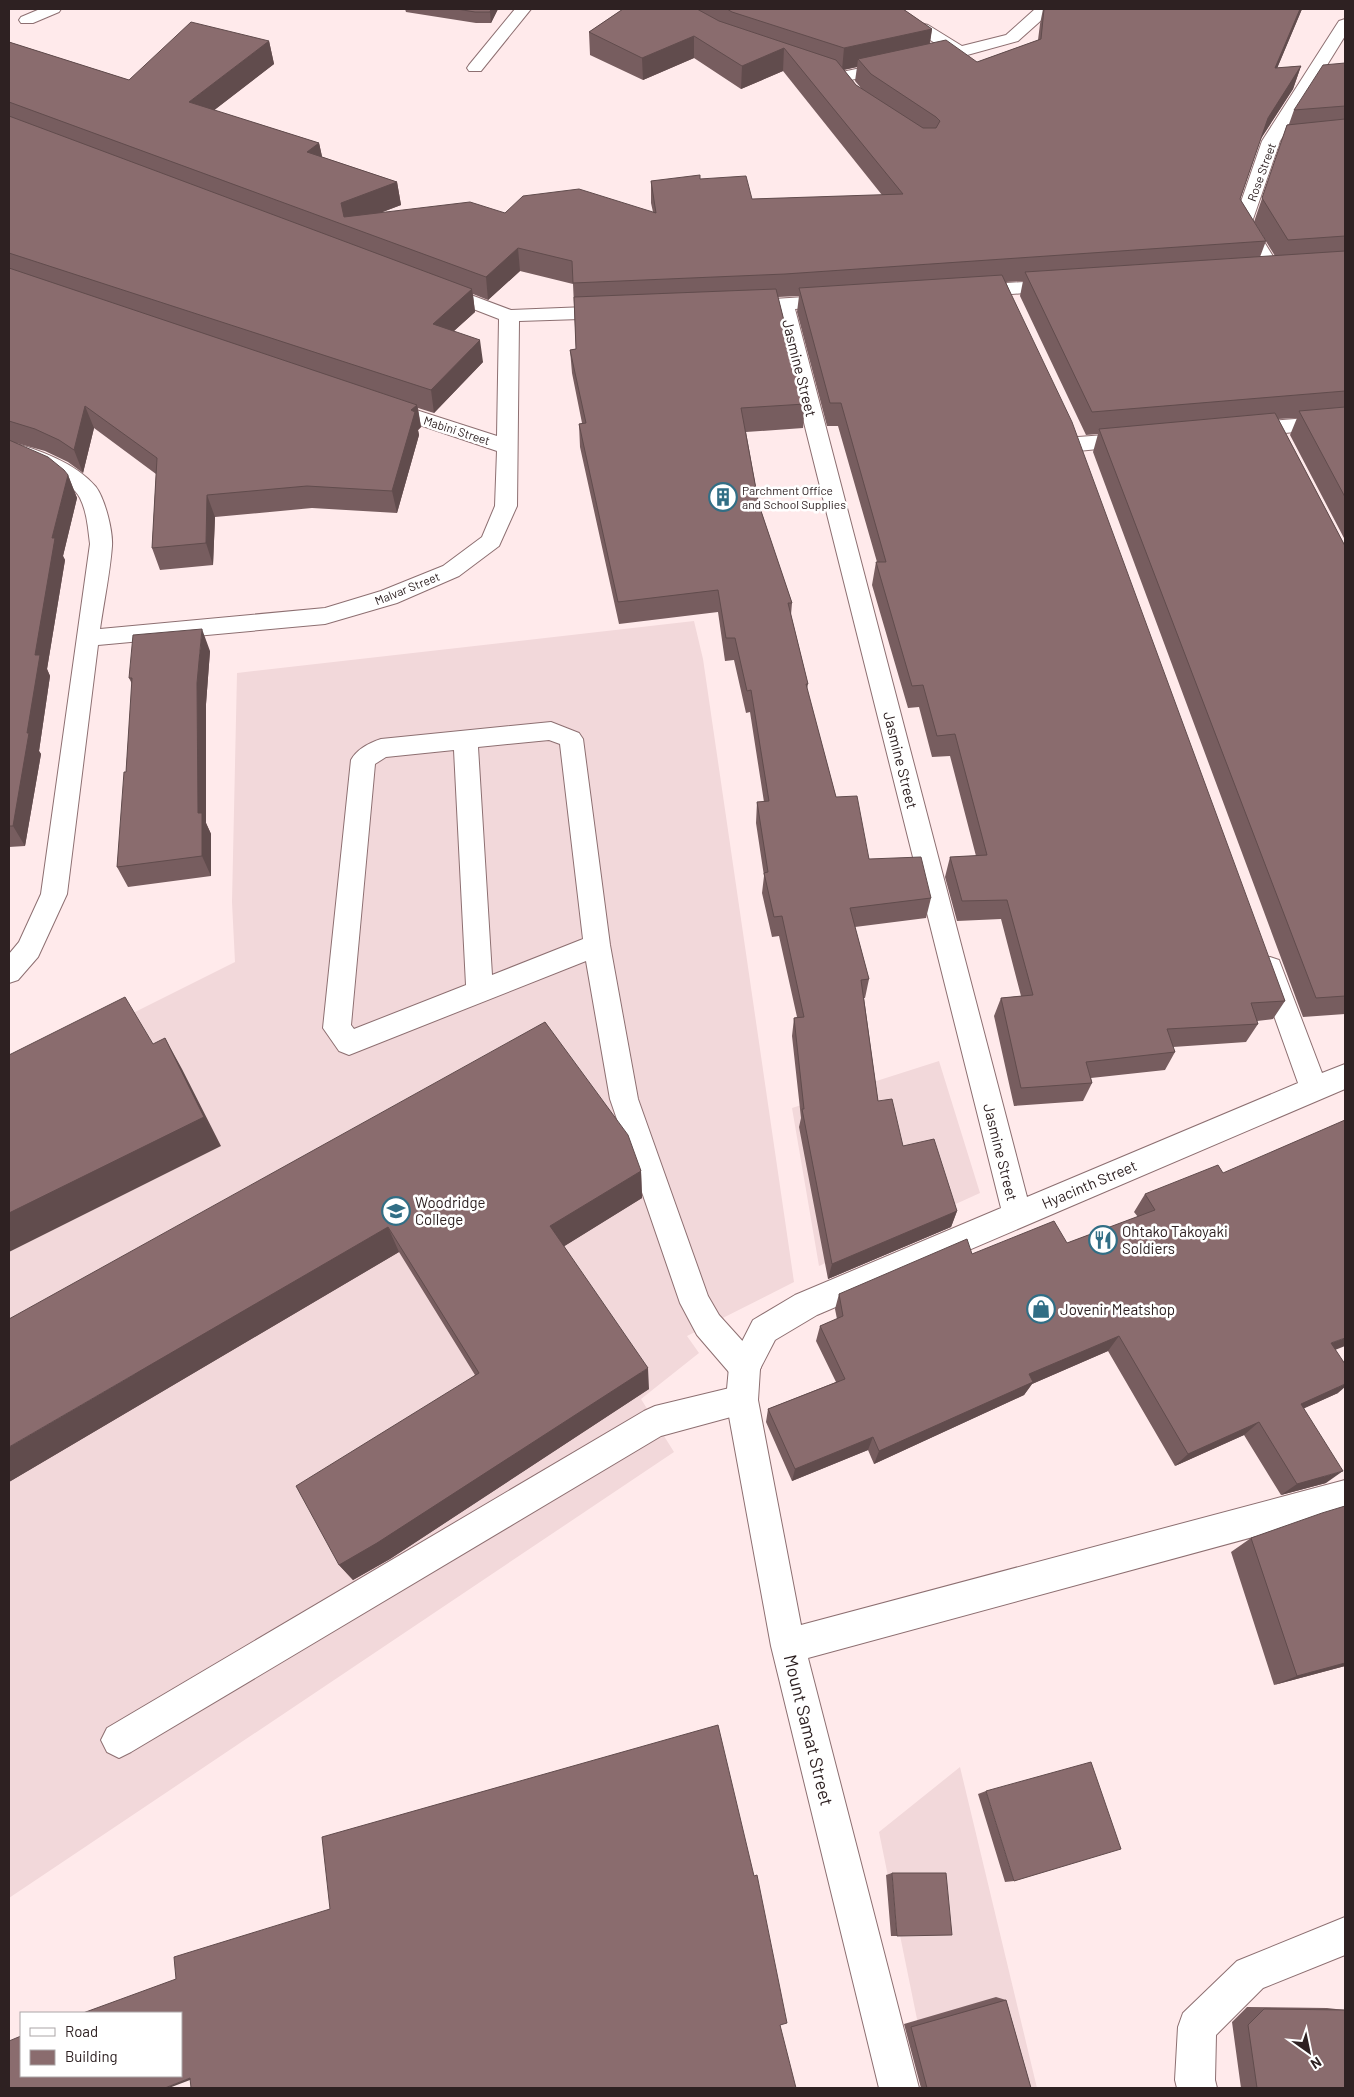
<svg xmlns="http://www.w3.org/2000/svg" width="1354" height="2097" viewBox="0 0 1354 2097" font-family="Barlow,sans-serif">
	<rect width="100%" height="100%" fill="#ffeaeb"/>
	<path fill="#f2d8da" d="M694,621L703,659L794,1282L687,1336L699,1353L641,1399L674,1452L9,1898V1075L235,962L232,902L237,673Z
		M939,1061L980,1193L819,1266L792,1108Z
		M960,1767L1037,2088H931L879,1832Z"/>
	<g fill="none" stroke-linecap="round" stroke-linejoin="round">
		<defs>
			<path id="lane" d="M551,722L579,733L583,739L610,945L638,1099L708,1296L719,1315L756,1356L761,1367L756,1378L745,1382L734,1378L697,1335L680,1303L610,1099L586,961L349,1055L339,1051L323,1028L351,760C357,749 369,743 381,739ZM549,740L560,744L583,939L492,975L478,747ZM454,750L466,985L354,1029L351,1025L375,764L386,757Z
				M742,1385L753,1389L758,1400L753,1411L661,1436L131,1752L119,1758L107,1752L101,1740L107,1728L644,1411L655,1406Z"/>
			<path id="street" d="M40,9H61L59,12L33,23H21L19,20L21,17Z
				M515,9H531L481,71H469L467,68L469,65Z
				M841,9H866L928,25L962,46L1006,35L1035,9H1063L1061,12L1046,16L1018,41L960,57L841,82L807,70L805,67L807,64L813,62L842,72L946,50L916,31L843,12Z
				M1345,19V36L1280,141L1252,222L1282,271L1280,275L1273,277L1266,275L1234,222L1262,141L1337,24L1339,21Z
				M1058,280L1065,282L1067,286L1065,290L973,297L966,295L964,291L966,287L973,285Z
				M439,283L511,310L611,306L618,308L621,312L618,316L611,318L519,321L517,506L499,546L459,576L397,603L325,624L98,645L67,894L38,957L18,980L9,983V954L19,942L41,894L90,544C88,528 87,512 80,498C71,479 27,463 9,456V442C38,449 76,463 96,487C105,499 113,531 112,546C110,573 104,601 100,629L325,608L381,591L443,566L482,537L495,506L497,451L378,411L375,406L378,401L385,400L497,436L499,319L432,293L430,289L432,285Z
				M836,295L843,297L846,301L843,305L795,309L1027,1197L1298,1083L1257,968L1261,960L1270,957L1279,960L1322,1073L1345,1064V1089L817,1315L775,1340L760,1369L758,1400L801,1625L1345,1480V1512L808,1658L919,2088H879L771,1646L726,1400L729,1367L753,1320L795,1295L1001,1208L776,311L744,313L737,311L734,307L737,303L744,301Z
				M1345,415V427L1245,437L1238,435L1235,430L1238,425L1245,423Z
				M1132,433L1139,435L1142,440L1139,445L1078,451L1071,449L1068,444L1071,439L1078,437Z
				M1345,1917V1955L1263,1988L1216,2035L1215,2080L1217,2088H1177L1175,2080L1178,2027L1183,2013L1237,1961Z"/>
		</defs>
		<use href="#lane" stroke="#8d6f71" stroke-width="2"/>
		<use href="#street" stroke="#8d6f71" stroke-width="2"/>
		<use href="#lane" fill="#fff" fill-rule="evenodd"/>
		<use href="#street" fill="#fff" fill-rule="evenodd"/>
	</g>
	<path fill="#775d5f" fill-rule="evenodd" d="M405,9H498L491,23H476L406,12Z
		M623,9H903L932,29L930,44L977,62L1038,40L1040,24L1043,9H1302L1277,68L1301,66L1293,89L1260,140L1240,199L1266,241L1260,257L1275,256L1254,222L1287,125L1289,124L1294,110L1345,63V540L1290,435L1297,418L1278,419L1345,546V1014L1303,1017L1093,452L1098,434L1086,435L1020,296L1023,281L1006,282L1285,1001L1273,1019L1257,1021L1258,1024L1246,1042L1173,1047L1175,1052L1165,1070L1091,1078L1092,1083L1083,1101L1014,1106L994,1016L1001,998L1021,996L1001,919L957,921L945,877L950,857L976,856L950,756L932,757L919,707L908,708L872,585L876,562H877L838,426H827L797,312L799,296L778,297L805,404L803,428L746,432L759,505L792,603L791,615L808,684L807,689L836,797L869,859L931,898L926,918L855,927L869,979L865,998H864L878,1101L903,1146L957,1211L951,1227L828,1279L799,1127L801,1118L792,1036L794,1018L797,1017L779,936L772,937L762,893L764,876L756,823L757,802H764L750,712L746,713L734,660L725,661L718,612L619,624L580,447L579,424L582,423L572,373L570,350L576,349L573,284L520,271L488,300L473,294L475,312L454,331L483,362L434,413L418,408L421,427L418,430L419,435L397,513L312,508L215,517L213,565L160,570L152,548L156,474L94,428L83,473L68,462L45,451L16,443L68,475L77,498L63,556L65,560L47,669L50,676L39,751L41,754L25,846L9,847V42L129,80L269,41L274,64L214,110L319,143L322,157L397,182L401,205L380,213H505L653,212L651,203V181L700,179L752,199L882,195L783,71L741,89L694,58L643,80L590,55L589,32ZM857,67L855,81L861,88L856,85L844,70Z
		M210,651L206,704V823L211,834V876L128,887L117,867L126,772L132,684L129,678Z
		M545,1022L641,1171L642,1198L564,1246L649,1389L390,1559L353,1580L339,1565L475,1375L399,1252L9,1482Z
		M1145,1194L1336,1350L1338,1393L1304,1408L1326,1483L1281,1495L1244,1435L1175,1466L1108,1351L1032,1384L1024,1395L874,1464L868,1450L792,1481L766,1422L768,1409L836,1382L816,1341L820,1326L837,1319L835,1309L839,1294L972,1254L1067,1243L1138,1217L1134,1212Z
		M1251,1538L1345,1666L1274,1685L1231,1552Z
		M986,1791L1014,1881L1005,1882L978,1794Z
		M892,1873L897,1936H891L886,1875Z
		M996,1997L1006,2000L1031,2088H920H921L904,2024Z
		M1247,2007L1327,2008L1345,2010V2088H1241L1232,2022Z"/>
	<path fill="#614c4d" d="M491,9H498L491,23L490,12Z
		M1300,9H1302L1268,90L1275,68Z
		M932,29L928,52L858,59L857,67L842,70L844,48Z
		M694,36V58L643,80L642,58Z
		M269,41L274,64L195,125L189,102Z
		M784,48L783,71L741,89L742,66Z
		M1301,66L1293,89L1260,140L1232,221L1268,118Z
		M319,143L324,165L307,152Z
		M397,182L401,205L345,226L341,203Z
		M518,248L520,271L488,300L486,277Z
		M472,289L475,312L436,347L433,324Z
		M480,340L483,362L434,413L431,390Z
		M417,405L421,427L418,430L419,435L397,513L392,491L411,410Z
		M85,406L94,428L83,473L74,450Z
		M68,475L77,498L63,556L65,560L47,669L50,676L39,751L41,754L25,846L13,826L27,733L35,655L52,538Z
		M207,495L215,517L213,565L206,543Z
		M202,629L210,651L206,704V823L211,834V876L202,856L198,813L197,683Z
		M165,1038L182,1069L221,1146L9,1252V1213Z
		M641,1171L642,1198L555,1252L550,1226Z
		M957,1211L951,1227L828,1279L832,1264Z
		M388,1227L399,1252L9,1482V1447Z
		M1119,1336L1108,1351L1032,1384L1024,1395L874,1464L879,1451L1029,1374Z
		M1345,1338V1346L1315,1358L1331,1343Z
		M648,1368L649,1389L390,1559L353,1580L339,1565Z
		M1345,1384V1387L1338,1393L1285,1417L1301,1404Z
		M1259,1422L1244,1435L1175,1466L1188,1454Z
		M873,1437L868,1450L792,1481L795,1469Z
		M1343,1471L1326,1483L1281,1495L1297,1484Z
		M1345,1663V1666L1274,1685L1297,1676Z
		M211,2072L169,2088H165L190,2078Z"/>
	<path fill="#8a6c6e" stroke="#614c4d" d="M457,9H491L490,12H475Z
		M623,9H697L719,21L836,60L856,85L923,128H936L940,121L936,117L871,74L858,59L946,40L977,62L1041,39L1044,9H1300L1275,68L1301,66L1268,118L1240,199L1266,241L785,274L573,283L572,261L518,248L486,277L9,102V42L129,80L191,22L269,41L189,102L319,143L307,152L397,182L341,203L344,217L470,202L505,213L523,196L579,189L656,213L651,181L700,175V179L746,176L752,199L903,194L784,48L742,66L694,36L642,58L589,32Z
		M727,9H903L932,29L844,48L732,12Z
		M1345,63V106L1294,110L1323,65Z
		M9,116L472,289L433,324L480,340L431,390L9,253Z
		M1345,119V236L1288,240L1262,198L1287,125Z
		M1345,251V391L1092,412L1025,272Z
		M9,268L417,405L411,410L415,412L392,491L307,486L207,495L206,543L152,548L157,458L85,406L74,450L59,440L35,429L9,421Z
		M1002,275L1072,422L1285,1001L1251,1003L1258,1024L1167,1029L1175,1052L1086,1062L1092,1083L1021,1088L1001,998L1033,995L1007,900L962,901L950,857L987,855L955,734L937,736L923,685L912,686L876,562H886L841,403H830L799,288Z
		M776,289L805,404L741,408L759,505L792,603H788L808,684H806L836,797L857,796L869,859L921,857L931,898L850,908L869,979L861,980L878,1101L892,1099L903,1146L934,1139L957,1211L832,1264L802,1109H804L794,1018L804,1017L782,916L774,917L764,873L768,872L757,802L769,801L751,690L747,691L735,638H726L718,590L618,602L579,424L586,423L570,350L576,349L574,297Z
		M1345,407V497L1299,411Z
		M1275,413L1345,546V996L1316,998L1099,429Z
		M9,440L48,457L64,470L68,475L52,538H55L35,655H40L27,733H29L13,826H9Z
		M202,629L197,683L198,813H202V856L117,867L124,772H126L132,678H129L133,635Z
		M125,997L153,1044L165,1038L204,1117L9,1213V1055Z
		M545,1022L628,1135L641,1171L550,1226L648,1368L377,1543L339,1565L296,1486L479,1373L388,1227L9,1447V1319Z
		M1345,1120V1338L1331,1343L1345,1364V1384L1301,1404L1343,1471L1297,1484L1259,1422L1188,1454L1119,1336L1029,1374L1033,1382L879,1451L873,1437L795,1469L768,1409L845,1379L820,1326L843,1316L839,1294L967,1239L972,1254L1054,1221L1067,1243L1155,1210L1145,1194L1218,1165L1223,1173Z
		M1345,1506V1663L1297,1676L1251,1538L1322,1513Z
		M718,1725L754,1876L757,1875L787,2023L780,2025L796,2088H191L190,2078L165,2088H9V2041L21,2036V2076H181V2013H83L176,1979L174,1957L330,1909L322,1837Z
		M1091,1762L1121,1849L1014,1881L986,1791Z
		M892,1873H946L952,1935L897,1936Z
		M1006,2000L1031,2088H927L911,2027Z
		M1264,2009L1345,2010V2088H1257L1248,2025Z"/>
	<defs>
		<symbol id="building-ring" viewBox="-11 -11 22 22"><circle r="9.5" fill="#fff" stroke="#316e85" stroke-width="1.5"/><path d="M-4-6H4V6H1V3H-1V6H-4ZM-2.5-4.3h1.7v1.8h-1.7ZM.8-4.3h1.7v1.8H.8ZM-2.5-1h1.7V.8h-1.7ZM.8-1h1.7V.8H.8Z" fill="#316e85"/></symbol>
		<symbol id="university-ring" viewBox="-11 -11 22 22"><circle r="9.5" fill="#fff" stroke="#316e85" stroke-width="1.5"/><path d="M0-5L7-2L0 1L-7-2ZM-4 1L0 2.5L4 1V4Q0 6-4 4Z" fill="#316e85"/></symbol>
		<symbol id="restaurant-ring" viewBox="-11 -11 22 22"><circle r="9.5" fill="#fff" stroke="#316e85" stroke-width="1.5"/><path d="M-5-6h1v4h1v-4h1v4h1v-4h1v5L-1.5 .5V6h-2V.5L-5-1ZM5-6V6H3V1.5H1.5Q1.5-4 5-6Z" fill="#316e85"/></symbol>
		<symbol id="shop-ring" viewBox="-11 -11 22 22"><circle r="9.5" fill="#fff" stroke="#316e85" stroke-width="1.5"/><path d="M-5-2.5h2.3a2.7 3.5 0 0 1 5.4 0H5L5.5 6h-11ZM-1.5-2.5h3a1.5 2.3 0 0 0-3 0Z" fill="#316e85"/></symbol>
	</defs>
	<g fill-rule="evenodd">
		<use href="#building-ring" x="707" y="481" width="32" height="32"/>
		<use href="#university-ring" x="380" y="1195" width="32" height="32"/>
		<use href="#restaurant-ring" x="1087" y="1224" width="32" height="32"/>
		<use href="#shop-ring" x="1025" y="1293" width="32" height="32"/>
	</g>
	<g text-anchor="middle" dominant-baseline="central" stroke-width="5" stroke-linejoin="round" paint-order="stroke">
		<g font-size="12" fill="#2e2122" stroke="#fff">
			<text transform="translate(1261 172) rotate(-70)">Rose Street</text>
			<text transform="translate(457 430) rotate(18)">Mabini Street</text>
			<text transform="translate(407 588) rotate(-22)">Malvar Street</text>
		</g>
		<g font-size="12" fill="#2e2122" stroke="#fff" text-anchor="start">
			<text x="742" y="490">Parchment Office<tspan x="742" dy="14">and School Supplies</tspan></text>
		</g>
		<g font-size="15" fill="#2e2122" stroke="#fff">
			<text transform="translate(800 368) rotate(76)">Jasmine Street</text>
			<text transform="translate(901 760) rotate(76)">Jasmine Street</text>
			<text transform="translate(1001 1152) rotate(76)">Jasmine Street</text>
			<text transform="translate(1089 1184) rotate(-23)">Hyacinth Street</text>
		</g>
		<g font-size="15" fill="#2e2122" stroke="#fff" text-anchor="start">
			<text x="415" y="1202">Woodridge<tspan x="415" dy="17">College</tspan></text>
			<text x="1122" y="1231">Ohtako Takoyaki<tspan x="1122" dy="17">Soldiers</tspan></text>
			<text x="1060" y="1309">Jovenir Meatshop</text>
		</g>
		<g font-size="18" fill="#2e2122" stroke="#fff">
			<text transform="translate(809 1730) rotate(76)">Mount Samat Street</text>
		</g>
	</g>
	<rect width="1354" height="2097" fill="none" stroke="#2e2122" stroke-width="20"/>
	<rect x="20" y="2012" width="162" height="65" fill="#ffffff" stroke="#aba6a7"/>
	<rect x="30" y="2028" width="25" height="8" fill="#ffffff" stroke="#aba6a7"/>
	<text x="65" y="2037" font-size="15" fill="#2e2122">Road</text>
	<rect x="30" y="2050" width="25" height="15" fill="#8a6c6e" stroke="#aba6a7"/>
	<text x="65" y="2062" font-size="15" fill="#2e2122">Building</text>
	<g transform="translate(1309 2052) rotate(147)" stroke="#ffffff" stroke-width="4" paint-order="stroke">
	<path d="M0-4L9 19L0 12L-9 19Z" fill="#2e2122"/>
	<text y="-8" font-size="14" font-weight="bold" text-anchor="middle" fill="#2e2122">N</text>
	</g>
</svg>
